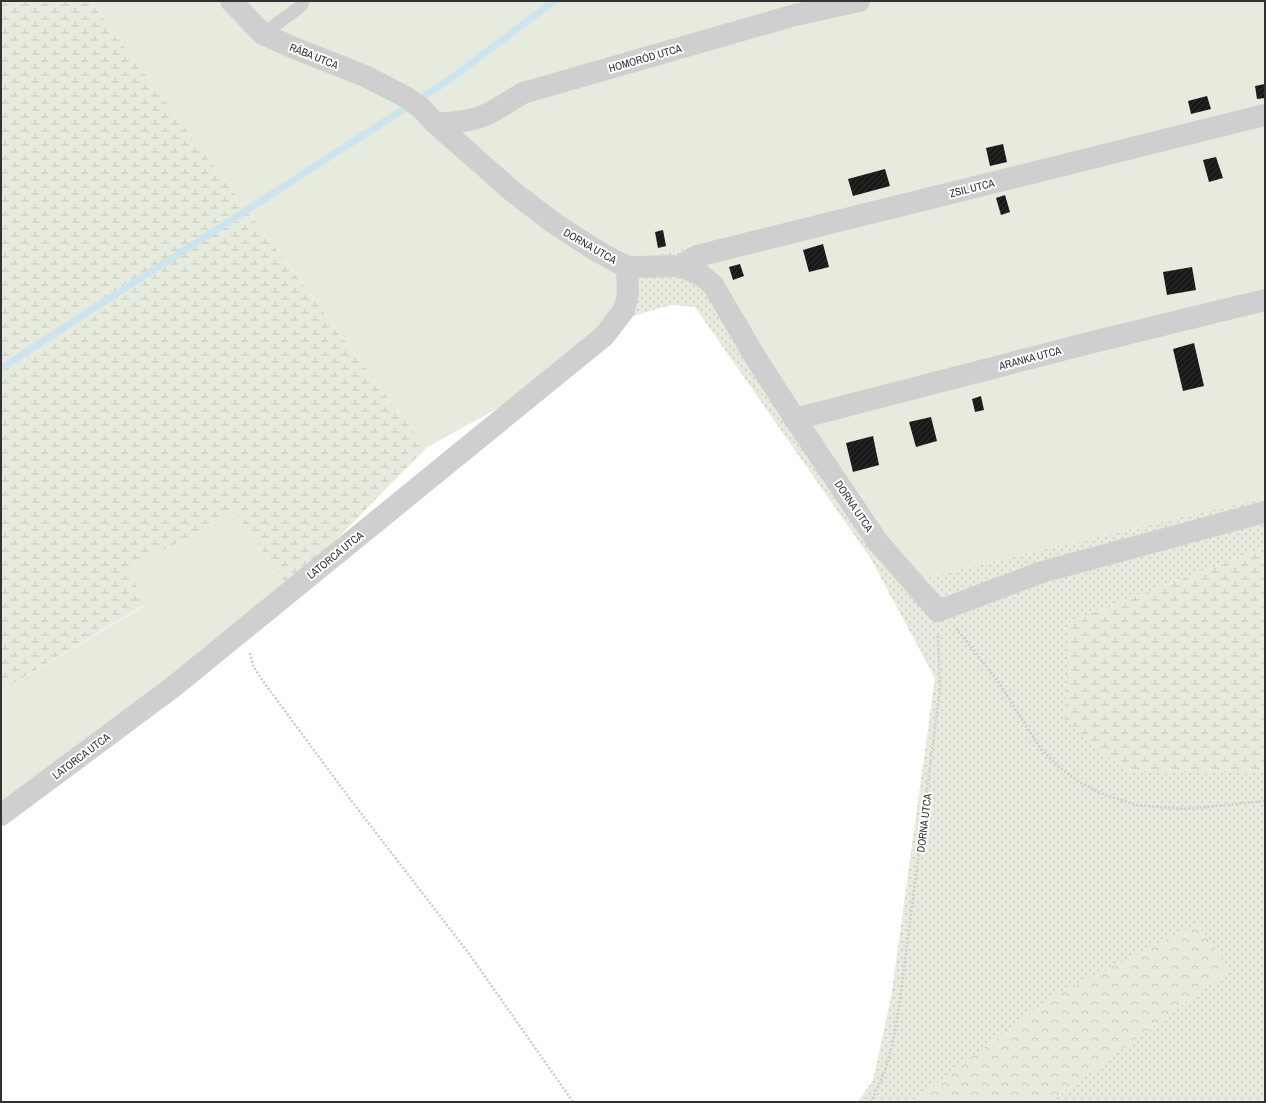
<svg xmlns="http://www.w3.org/2000/svg" width="1266" height="1103" viewBox="0 0 1266 1103" font-family="'Archivo Narrow',sans-serif">
	<defs>
		<pattern id="grass-dots" width="8" height="8" patternUnits="userSpaceOnUse"><rect width="8" height="8" fill="#e6ebdd"/><path d="M2 2h.1M6 6h.1" fill="none" stroke="#c6cabe" stroke-width="1.8" stroke-linecap="round"/></pattern>
		<pattern id="forest-crowns" width="20" height="18" patternUnits="userSpaceOnUse"><rect width="20" height="18" fill="#e6ebdd"/><path d="M2 6a3 3 0 1 1 6 0M12 15a3 3 0 1 1 6 0" fill="none" stroke="#c6cabe"/></pattern>
		<pattern id="wetland-marsh" width="20" height="14" patternUnits="userSpaceOnUse"><rect width="20" height="14" fill="#e6ebdd"/><path d="M1 5h8M5 5V1M11 12h8M15 12V8" fill="none" stroke="#c6cabe"/></pattern>
		<pattern id="building-hatch" width="6" height="6" patternUnits="userSpaceOnUse"><rect width="6" height="6" fill="#191919"/><path d="M-1 1l2-2M0 6l6-6M5 7l2-2" fill="none" stroke="#323232"/></pattern>
	</defs>
	<rect width="100%" height="100%" fill="#fff"/>
	<path fill="url(#grass-dots)" d="M695,244L862,507L915,580L1265,497V548L1070,621L1127,772H1265V1102H1050L1230,970L1052,997L912,1102H858L873,1080L891,998L935,678L871,559L695,307L671,305L633,316L620,306L631,255L651,256Z"/>
	<path fill="url(#forest-crowns)" d="M1198,924L1230,970L1050,1102H912L1052,997Z"/>
	<path fill="url(#wetland-marsh)" d="M1,1H90L426,448L289,588L234,512L128,570L146,604L1,691Z
		M1265,548V772H1127L1065,720L1070,621Z"/>
	<path fill="#e6ebdd" d="M90,1H1265V497L915,580L862,507L695,244L651,256L631,255L620,306L605,323L509,402L426,448Z
		M234,512L289,588L1,803V691L146,605L128,570Z"/>
	<g fill="none" stroke-linecap="round" stroke-linejoin="round">
		<path stroke="#cce4ee" stroke-width="7" d="M1,368L449,80L554,1"/>
	</g>
	<path fill="url(#building-hatch)" d="M1265,84V98L1257,99L1255,86Z
		M1207,96L1211,109L1191,114L1188,101Z
		M1003,144L1007,162L990,166L986,148Z
		M1216,157L1223,178L1209,182L1203,160Z
		M885,169L890,186L853,196L848,179Z
		M1005,195L1010,212L1001,215L996,198Z
		M663,230L666,246L658,248L655,232Z
		M823,244L829,267L809,272L803,250Z
		M740,264L744,276L733,280L729,267Z
		M1192,267L1196,290L1167,295L1163,272Z
		M1194,343L1204,386L1183,391L1173,349Z
		M981,396L984,410L975,412L972,399Z
		M931,417L937,441L916,447L909,422Z
		M873,436L879,465L853,472L846,443Z"/>
	<g fill="none" stroke-linecap="round" stroke-linejoin="round">
		<path stroke="#ccc" stroke-width="2.5" stroke-dasharray="2 2" stroke-linecap="butt" d="M956,628L1000,684L1026,726L1041,749L1060,768L1081,783L1103,794L1136,805L1186,809L1265,801
			M250,653L253,666L265,684L350,799L470,955L573,1102
			M870,1102C888,1073 894,1039 899,1007L940,689L938,634"/>
		<path stroke="#cfcfcf" stroke-width="13" d="M263,34L301,6L303,1"/>
		<path stroke="#cfcfcf" stroke-width="22" d="M231,1L263,34L294,48L365,76L406,97L421,108L435,123L512,191L555,224L597,251L627,267L680,266L701,275L713,285L757,360L795,419L877,541L938,611L1042,572L1265,512
			M435,123C452,123 469,122 485,115C498,109 511,100 523,93L795,15L859,1
			M680,266L697,256L1265,115
			M795,419L1081,345L1265,300
			M1,815L173,687L604,336L624,310L628,294L627,267"/>
	</g>
	<g text-anchor="middle" dominant-baseline="central" stroke-width="4" stroke-linejoin="round" paint-order="stroke">
		<g font-size="11" fill="#323232" stroke="#fff">
			<text transform="translate(314 56) rotate(22)">RÁBA UTCA</text>
			<text transform="translate(645 58) rotate(-16)">HOMORÓD UTCA</text>
			<text transform="translate(972 188) rotate(-14)">ZSIL UTCA</text>
			<text transform="translate(590 246) rotate(30)">DORNA UTCA</text>
			<text transform="translate(1030 358) rotate(-15)">ARANKA UTCA</text>
			<text transform="translate(854 506) rotate(56)">DORNA UTCA</text>
			<text transform="translate(335 555) rotate(-39)">LATORCA UTCA</text>
			<text transform="translate(81 756) rotate(-37)">LATORCA UTCA</text>
			<text transform="translate(924 823) rotate(-83)">DORNA UTCA</text>
		</g>
	</g>
	<rect width="1266" height="1103" fill="none" stroke="#323232" stroke-width="4"/>
</svg>
